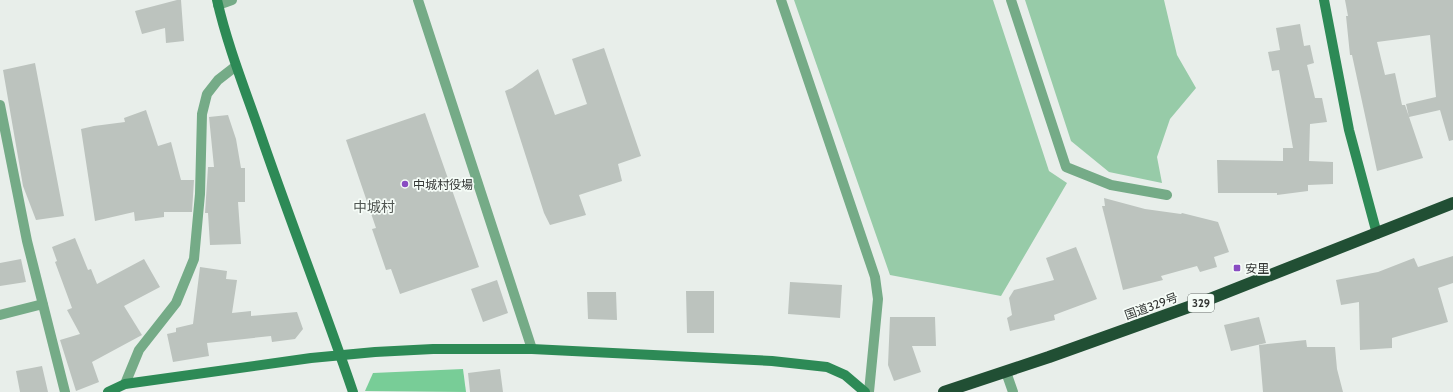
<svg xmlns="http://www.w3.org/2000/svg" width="1453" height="392" viewBox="0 0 1453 392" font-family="Cabin,'Noto Sans JP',sans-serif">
	<rect width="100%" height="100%" fill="#e8eeea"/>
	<path fill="#97cba8" d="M794,0H993L1049,171L1067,183L1001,296L890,275Z
		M1025,0H1164L1177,55L1196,88L1170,119L1157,157L1162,183L1109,172L1071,141Z"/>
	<path fill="#78cd97" d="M463,369L466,392L365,391L373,373Z"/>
	<path fill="#bcc3be" d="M177,0H181L184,41L166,43L165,28L142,34L135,11Z
		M1345,0H1453V140L1449,141L1440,110L1409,117L1406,104L1436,97L1430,35L1377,42L1385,75L1395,73L1402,105H1405L1423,158L1377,171L1352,55H1350L1346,16H1348Z
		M1300,24L1304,46L1310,45L1314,63L1307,65L1315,98H1322L1327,122L1310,124L1309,161L1333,162V184L1308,185V191L1277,195V193H1218L1217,160L1283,161V148H1293L1279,70L1272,71L1268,52L1280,50L1276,28Z
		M604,48L641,156L618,164L622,181L579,195L586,215L550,225L544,213L505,91L512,88L538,69L555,115L587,104L572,59Z
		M35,63L64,216L36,220L23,186L3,70Z
		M146,110L158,146L171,142L181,180H194L192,212H164V217L135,221L134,212L95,221L81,129L94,126L125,122L124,118Z
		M425,113L479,267L400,294L391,269L386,270L372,229L376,228L346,140Z
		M228,115L236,139L241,168H245V202H238L241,244L210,245L208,213H205L208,167H214L209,117Z
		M1104,198L1145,209L1181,214L1182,213L1218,222L1229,252L1214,257L1217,267L1200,272L1197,266L1161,276L1163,280L1123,290L1102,206H1105Z
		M75,238L88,270L91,269L97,284L144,259L160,287L124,306L142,335L92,362L99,382L76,391L60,340L80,334L67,310L72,308L55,262L57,261L52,247Z
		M1076,247L1097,299L1054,315L1055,320L1010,331L1007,318L1012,315L1009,298L1014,290L1054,280L1046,258Z
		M1453,256V283L1438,288L1448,322L1392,338V348L1360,350L1359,302L1341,305L1336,280L1378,272L1414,258L1418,267Z
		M21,259L26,282L0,286V263Z
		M200,267L227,271L226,279L237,280L232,313L251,311V316L297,312L303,329L295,339L272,342L271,336L207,343L209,356L173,362L167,334L176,332V328L193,324Z
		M497,280L508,313L483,322L471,289Z
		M790,282L842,285L840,318L788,314Z
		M686,291H714V333H687Z
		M587,292H616L617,320L588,319Z
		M890,317H935L936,346H912L921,372L894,381L888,365Z
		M1259,317L1266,343L1231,351L1224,325Z
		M1306,340L1307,347H1335L1337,369L1343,392H1263L1259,345Z
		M42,366L48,392H20L16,371Z
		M500,369L503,392H470L468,373Z"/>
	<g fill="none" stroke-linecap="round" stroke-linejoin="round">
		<path stroke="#75ab87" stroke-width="10" d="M418,0L532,349
			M781,0L875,277L878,299L869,392
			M1011,0L1066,167L1111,185L1167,195
			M218,5L232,0
			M0,105L27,241L65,392
			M0,315L43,304
			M1006,372L1013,392
			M125,384L139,350L176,303L194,259L200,194L202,114L207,94L218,80L236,66"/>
		<path stroke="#2d8a56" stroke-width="10" d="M217,0C227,44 244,87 259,130C289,218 323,304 353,392
			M1324,0L1349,130L1377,234
			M108,392L125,384L311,358L375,352L433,349H532L772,361L827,367L845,375L865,392"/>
		<path stroke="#214f34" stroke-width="12" d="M944,392L1049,357L1197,304L1453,203"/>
	</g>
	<g fill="#894cc2" stroke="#f5fcf7" stroke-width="1.5">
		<circle cx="405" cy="184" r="4"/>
		<rect x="1233" y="264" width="8" height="8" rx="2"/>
	</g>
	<g text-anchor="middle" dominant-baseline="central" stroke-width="3.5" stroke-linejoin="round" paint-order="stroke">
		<rect fill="#f5fcf7" stroke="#6c716e" stroke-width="1" x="1188" y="294" width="26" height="18" rx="3"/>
		<g font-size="11" font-weight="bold" fill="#323533">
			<text x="1201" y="303">329</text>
		</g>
		<g font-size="12" fill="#323533" stroke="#f5fcf7" text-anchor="start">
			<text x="413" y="184">中城村役場</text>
			<text x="1245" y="268">安里</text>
		</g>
		<g font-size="12" fill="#323533" stroke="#f5fcf7">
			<text transform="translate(1151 306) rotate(-20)">国道329号</text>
		</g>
		<g font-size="14" fill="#505652" stroke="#f5fcf7">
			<text x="374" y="207">中城村</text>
		</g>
	</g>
</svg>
